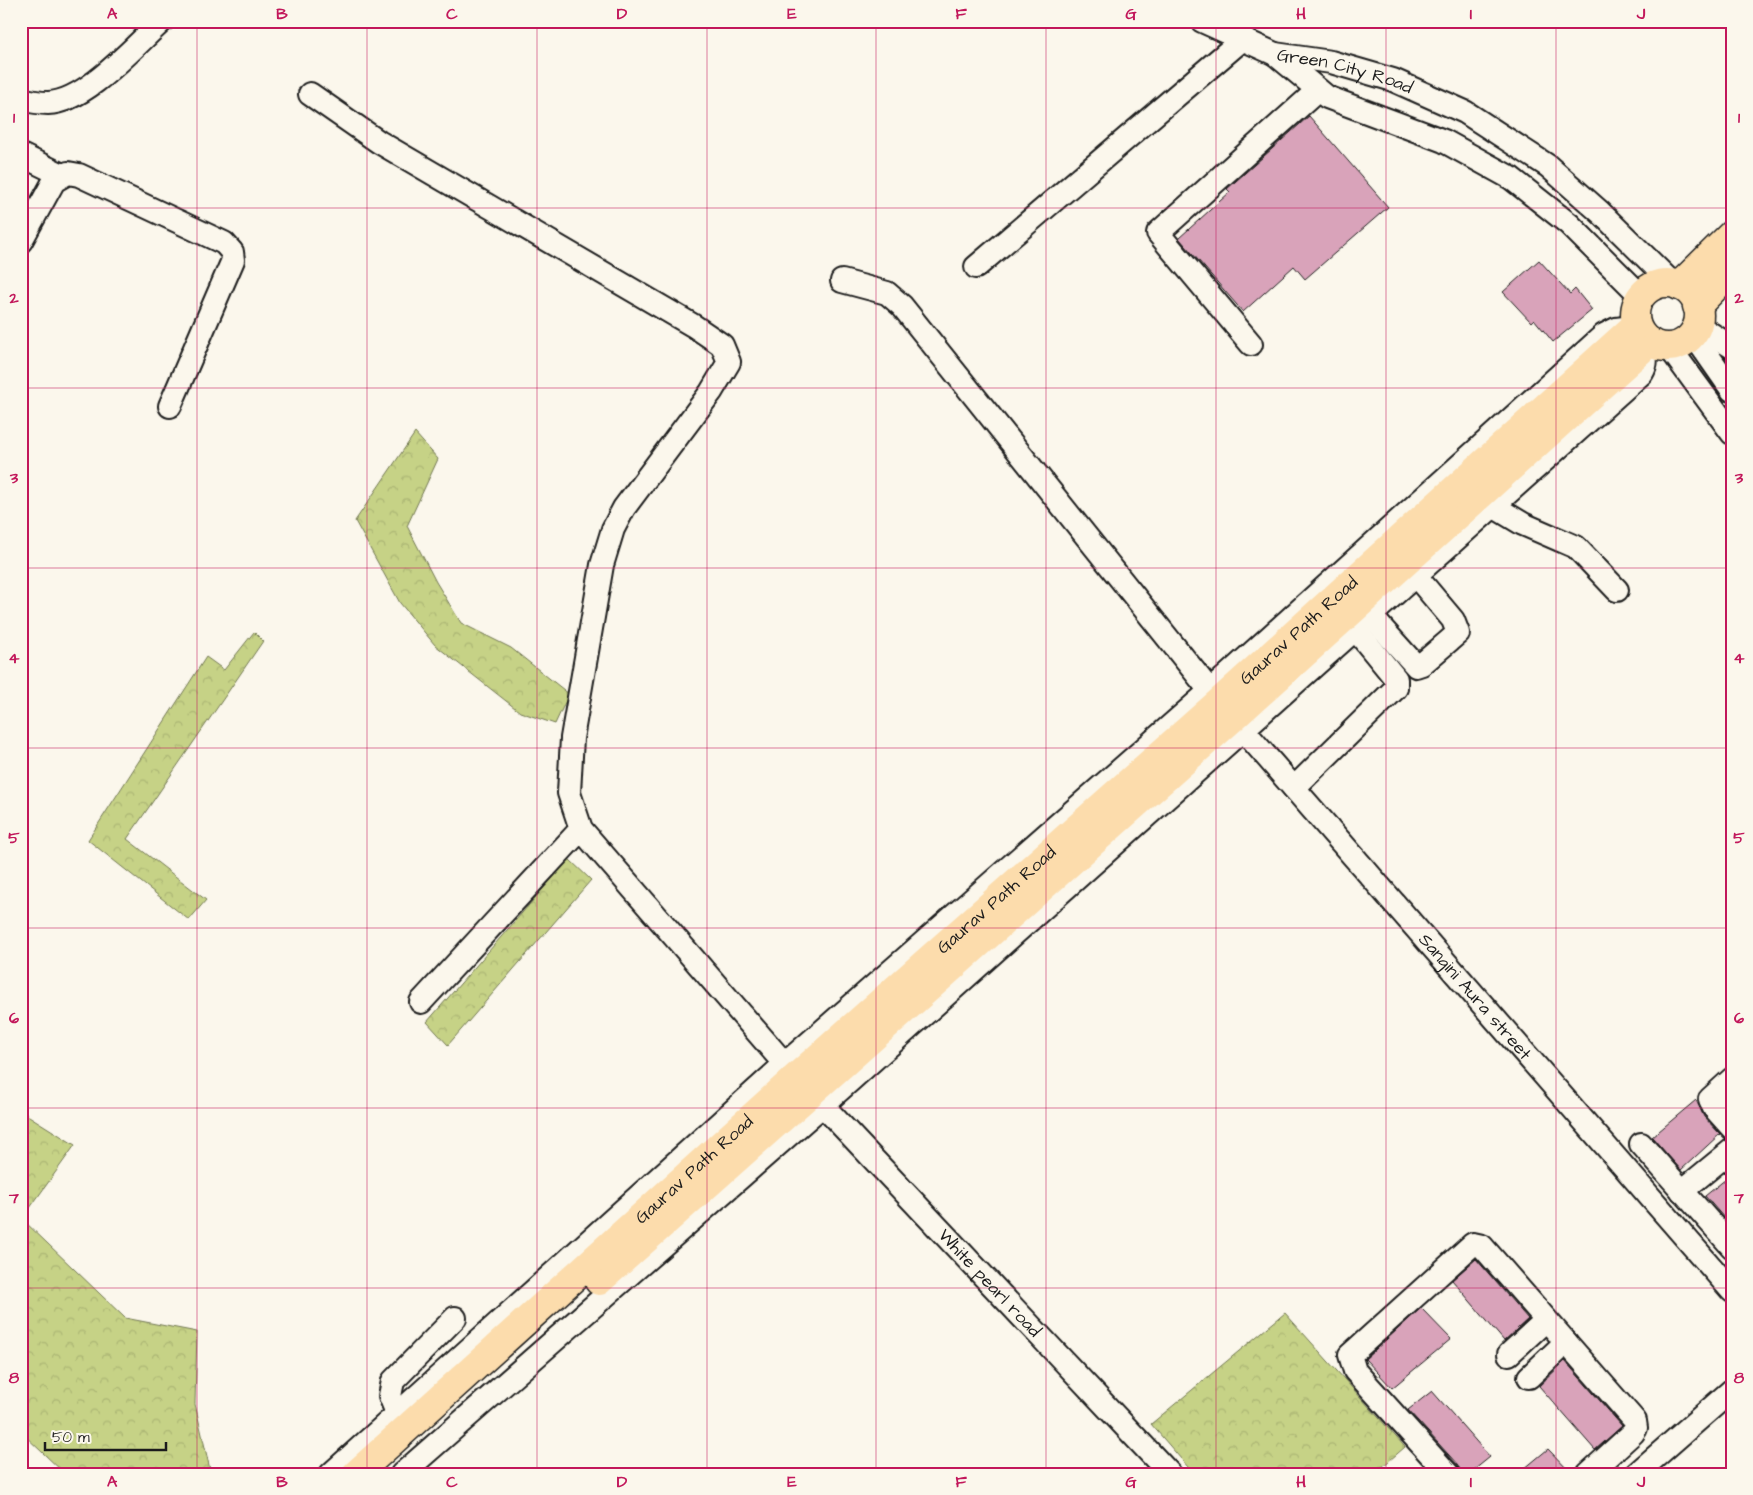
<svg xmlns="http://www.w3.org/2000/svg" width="1753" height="1495" viewBox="0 0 1753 1495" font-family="'Architects Daughter',sans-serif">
	<defs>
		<pattern id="forest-crowns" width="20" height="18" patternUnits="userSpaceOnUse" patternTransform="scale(1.25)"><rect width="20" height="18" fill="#c6d286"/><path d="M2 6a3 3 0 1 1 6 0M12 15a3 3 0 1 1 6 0" fill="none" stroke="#aab473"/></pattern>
	</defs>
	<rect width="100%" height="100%" fill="#fbf7ec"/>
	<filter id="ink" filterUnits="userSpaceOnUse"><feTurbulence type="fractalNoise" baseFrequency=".02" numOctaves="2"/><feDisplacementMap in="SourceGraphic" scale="10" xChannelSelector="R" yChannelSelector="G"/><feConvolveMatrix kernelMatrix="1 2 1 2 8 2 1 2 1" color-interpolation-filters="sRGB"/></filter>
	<g filter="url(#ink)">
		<path fill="url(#forest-crowns)" stroke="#717751" d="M415,433L438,459L407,526L436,582L461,623L511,648L569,694L555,724L520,712L435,645L400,603L355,521Z
			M254,632L263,641L127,839L206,900L189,920L88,840L206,657L224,670Z
			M569,859L591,880L448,1045L427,1022Z
			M21,1111L75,1145L22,1219L125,1318L197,1332L195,1404L211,1474H65L21,1432Z
			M1285,1313L1405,1447L1374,1474H1194L1151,1424Z"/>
		<path fill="#d9a3ba" stroke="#1c1c1c" d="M1309,116L1388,207L1305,279L1294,266L1243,312L1179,238L1230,192L1227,189Z
			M1539,260L1570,294L1575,289L1592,310L1553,342L1534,319L1531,322L1503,292Z
			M1696,1100L1704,1117L1720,1134L1681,1170L1652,1137Z
			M1732,1174V1227L1705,1196Z
			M1476,1259L1528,1319L1504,1341L1452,1280Z
			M1421,1308L1451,1339L1392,1388L1365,1359Z
			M1565,1361L1622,1426L1595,1450L1539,1386Z
			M1432,1391L1490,1457L1469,1474H1461L1458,1465L1408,1410Z
			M1548,1449L1572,1474H1518Z"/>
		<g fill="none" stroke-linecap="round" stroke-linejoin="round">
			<defs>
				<g id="minor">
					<path d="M1202,21L1275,54L1327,97L1444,141L1511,178L1569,224L1641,296"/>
					<path id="s1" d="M1275,54L1331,62L1393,80L1465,112L1548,166L1600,212L1672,283"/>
					<path id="s2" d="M310,94L379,142L694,326L722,345L729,362L711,392L624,508L613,529L602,565L572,738L569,793L581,829L796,1077L1170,1474"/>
					<path d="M21,99C29,101 39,103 48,103C86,102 134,46 162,21"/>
					<path d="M21,155L62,175"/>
					<path d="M21,241L54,181L68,173L79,175L224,243L232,252L233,260L170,406"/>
					<path d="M976,267L1244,38"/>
					<path id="s3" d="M842,281L887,293L902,306L1219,702L1732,1291"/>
					<path d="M1697,325L1732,347"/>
					<path d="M1693,334L1732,390"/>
					<path d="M1251,344L1158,233L1318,90"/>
					<path d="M1669,347L1732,433"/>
					<path d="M1493,506L1523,524L1576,547L1617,590"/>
					<path d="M1371,616L1416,666L1422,664L1458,633L1453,620L1416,576"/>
					<path d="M1294,788L1396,688V679L1356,630"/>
					<path d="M421,1002L581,829"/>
					<path d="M1732,1079L1710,1099L1714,1108L1732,1128"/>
					<path d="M1641,1144L1732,1247"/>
					<path d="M1682,1191L1732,1150"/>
					<path d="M1509,1354L1546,1320"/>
					<path d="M1529,1377L1566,1342"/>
					<path d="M397,1413L390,1396L393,1381L455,1318"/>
					<path d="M331,1474L785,1064L1210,691L1604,335L1616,329L1633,327"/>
					<path d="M402,1474L824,1104L1642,373C1647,364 1647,359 1642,350"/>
					<path d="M1448,1474L1355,1371L1350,1355L1473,1244L1482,1246L1635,1421L1636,1428L1633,1433L1588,1474"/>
					<path d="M1636,1474L1732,1390"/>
				</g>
				<g id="major">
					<circle cx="1667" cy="315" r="32"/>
					<path d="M1679,286L1732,234"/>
					<path d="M1697,306L1732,270"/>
					<path d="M599,1281L1233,718L1650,342"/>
					<path id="s4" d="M356,1474L796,1077L1219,702L1636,325"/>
				</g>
			</defs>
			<use href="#minor" stroke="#1c1c1c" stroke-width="26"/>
			<use href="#major" stroke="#1c1c1c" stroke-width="31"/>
			<use href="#minor" stroke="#fbf7ec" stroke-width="22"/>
			<use href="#major" stroke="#fcdcac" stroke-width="28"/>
		</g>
	</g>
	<path fill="none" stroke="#c2185b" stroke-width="1" stroke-opacity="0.55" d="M197,21V1474M367,21V1474M537,21V1474M707,21V1474M876,21V1474M1046,21V1474M1216,21V1474M1386,21V1474M1556,21V1474M21,208H1732M21,388H1732M21,568H1732M21,748H1732M21,928H1732M21,1108H1732M21,1288H1732"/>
	<g text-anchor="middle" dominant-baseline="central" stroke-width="4.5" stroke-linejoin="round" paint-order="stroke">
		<g font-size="18" fill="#1c1c1c" stroke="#fbf7ec">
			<text stroke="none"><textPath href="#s1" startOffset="72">Green City Road</textPath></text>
			<text stroke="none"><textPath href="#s4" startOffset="1265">Gaurav Path Road</textPath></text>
			<text stroke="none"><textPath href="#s4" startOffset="860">Gaurav Path Road</textPath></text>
			<text stroke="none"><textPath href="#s3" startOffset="964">Sangini Aura street</textPath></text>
			<text stroke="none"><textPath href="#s4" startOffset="455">Gaurav Path Road</textPath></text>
			<text stroke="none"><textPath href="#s2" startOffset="1622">White pearl road</textPath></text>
		</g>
	</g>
	<rect width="1753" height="1495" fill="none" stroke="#fbf7ec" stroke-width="55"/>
	<path d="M45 1442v8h121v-8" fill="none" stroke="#1c1c1c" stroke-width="2.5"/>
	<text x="52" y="1442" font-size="15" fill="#1c1c1c" stroke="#fbf7ec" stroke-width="4" paint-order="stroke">50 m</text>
	<rect x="28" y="28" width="1698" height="1440" fill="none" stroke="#c2185b" stroke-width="2"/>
	<g font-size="16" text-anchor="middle" font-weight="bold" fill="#c2185b">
		<text x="112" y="19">A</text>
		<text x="282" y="19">B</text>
		<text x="452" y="19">C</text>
		<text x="622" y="19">D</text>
		<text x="792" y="19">E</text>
		<text x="961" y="19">F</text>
		<text x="1131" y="19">G</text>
		<text x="1301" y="19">H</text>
		<text x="1471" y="19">I</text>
		<text x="1641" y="19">J</text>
		<text x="14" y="123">1</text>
		<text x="1739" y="123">1</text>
		<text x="14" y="303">2</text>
		<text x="1739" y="303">2</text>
		<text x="14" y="483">3</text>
		<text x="1739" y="483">3</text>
		<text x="14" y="663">4</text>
		<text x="1739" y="663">4</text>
		<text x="14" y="843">5</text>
		<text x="1739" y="843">5</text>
		<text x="14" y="1023">6</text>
		<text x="1739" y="1023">6</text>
		<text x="14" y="1203">7</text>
		<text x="1739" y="1203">7</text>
		<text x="14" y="1383">8</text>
		<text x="1739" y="1383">8</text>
		<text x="112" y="1487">A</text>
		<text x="282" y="1487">B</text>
		<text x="452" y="1487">C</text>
		<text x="622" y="1487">D</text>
		<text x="792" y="1487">E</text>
		<text x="961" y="1487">F</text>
		<text x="1131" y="1487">G</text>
		<text x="1301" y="1487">H</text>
		<text x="1471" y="1487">I</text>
		<text x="1641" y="1487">J</text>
	</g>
</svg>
